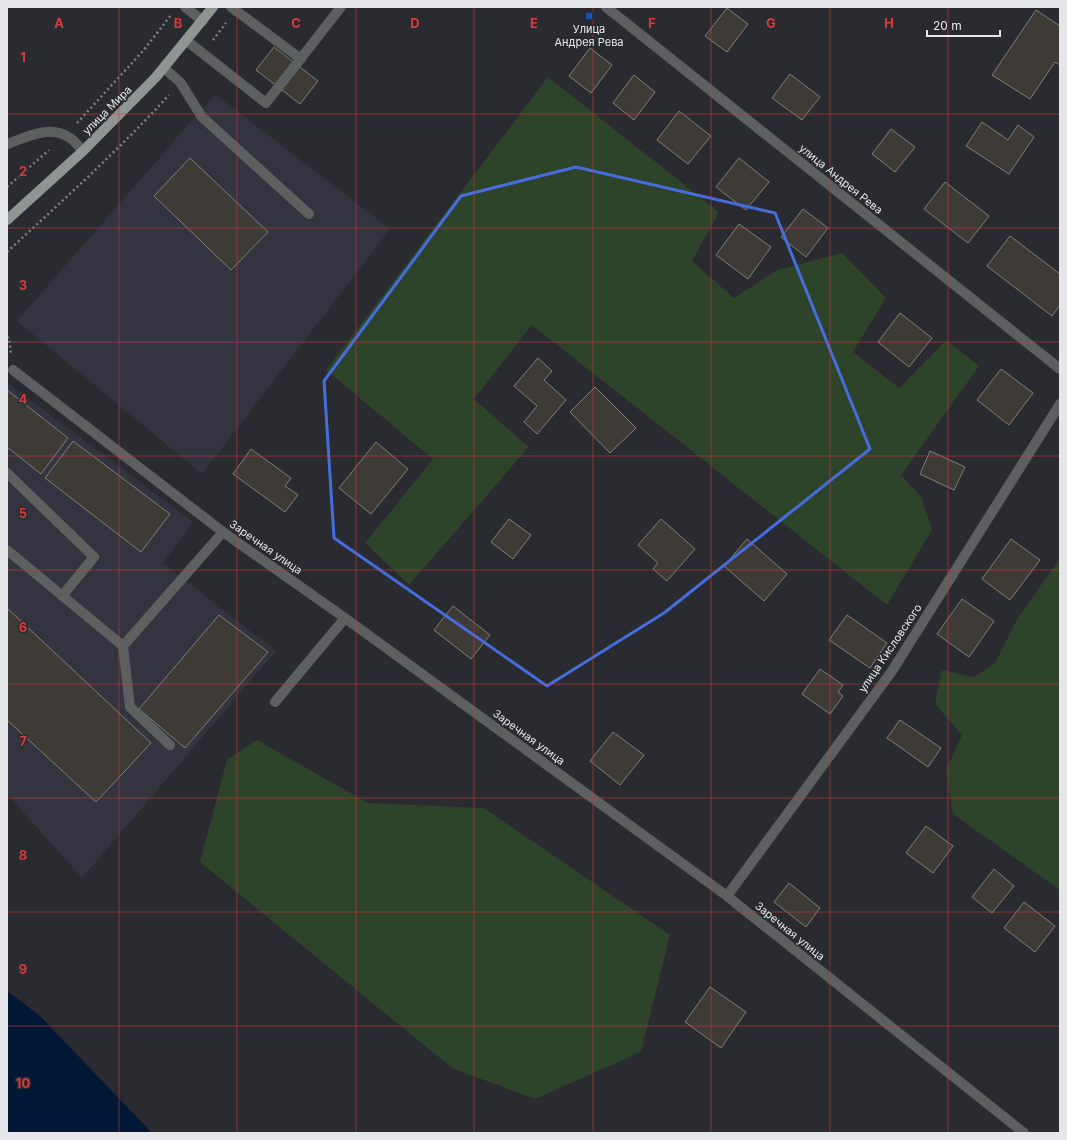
<svg xmlns="http://www.w3.org/2000/svg" width="1067" height="1140" viewBox="0 0 1067 1140" font-family="Inter,sans-serif">
	<rect width="100%" height="100%" fill="#2a2b30"/>
	<path fill="#33343f" d="M215,94L390,229L202,474L17,321Z
		M7,382L193,522L163,563L276,651L82,878L7,794Z"/>
	<path fill="#2d432a" d="M548,77L719,212L692,261L734,298L777,270L842,253L886,298L853,352L899,388L946,340L979,366L901,475L921,496L932,530L887,605L532,325L474,399L529,447L409,585L365,543L433,459L326,370Z
		M1060,558V890L953,814L946,770L962,735L935,704L942,670L974,677L995,663L1016,621Z
		M257,740L368,803L484,808L670,935L641,1052L535,1099L452,1068L200,862L227,760Z"/>
	<path fill="#001835" d="M7,991L39,1015L152,1133H7Z"/>
	<path fill="#3e3b37" stroke="#827f7a" d="M727,8L748,24L727,52L705,36Z
		M1036,10L1060,26V65L1055,62L1030,99L992,75Z
		M274,47L318,81L300,104L256,70Z
		M590,48L612,65L591,93L569,76Z
		M790,74L820,97L802,120L772,98Z
		M634,75L655,92L634,120L613,103Z
		M679,111L711,136L688,164L657,140Z
		M982,122L1008,140L1018,125L1034,137L1009,174L966,146Z
		M891,129L915,147L895,172L872,154Z
		M190,158L268,232L231,270L154,196Z
		M739,158L769,182L746,210L716,187Z
		M945,182L989,216L968,243L924,209Z
		M803,209L828,228L806,257L781,237Z
		M739,224L771,247L748,279L716,255Z
		M1010,236L1060,274V305L1052,316L987,266Z
		M900,313L932,338L909,367L878,342Z
		M538,358L552,371L544,380L566,400L537,434L524,422L537,406L514,386Z
		M1001,369L1033,393L1009,425L977,400Z
		M595,387L636,428L610,453L570,412Z
		M7,390L68,438L41,474L7,447Z
		M73,441L170,514L141,552L45,478Z
		M376,442L408,469L371,514L339,488Z
		M251,449L291,478L285,486L298,495L285,512L233,474Z
		M930,451L965,467L954,490L920,474Z
		M509,519L531,535L513,559L491,542Z
		M661,519L695,549L667,581L653,569L658,563L638,545Z
		M747,539L787,574L764,601L724,566Z
		M1011,539L1040,560L1010,600L982,579Z
		M962,599L994,621L969,657L937,634Z
		M453,606L490,635L471,659L434,630Z
		M7,608L151,743L96,802L7,720Z
		M219,615L268,652L185,748L139,709Z
		M847,615L887,643L870,668L829,640Z
		M820,669L843,685L838,692L843,696L830,714L802,694Z
		M900,720L941,748L928,767L887,738Z
		M613,732L644,755L620,785L590,761Z
		M926,826L953,846L933,873L906,853Z
		M994,869L1014,886L992,913L972,897Z
		M789,883L820,908L806,927L774,902Z
		M1024,902L1055,926L1035,952L1004,928Z
		M710,987L746,1012L721,1048L685,1022Z"/>
	<g fill="none" stroke-linecap="round" stroke-linejoin="round">
		<path stroke="#7f8084" stroke-width="2.5" stroke-dasharray="2 3" stroke-linecap="butt" d="M213,40L226,23
			M77,123L143,51L171,15
			M7,187L49,150
			M7,252C62,201 118,151 169,95
			M7,337L9,338L11,354"/>
		<path stroke="#5d6060" stroke-width="10" d="M185,7L203,21
			M231,7L301,59
			M187,41L266,103L341,7
			M164,68L180,82L202,117L309,214
			M7,144C27,137 50,124 70,138C75,141 79,147 83,151
			M7,473L94,557L62,596
			M7,550L123,646L223,532L13,370
			M123,646L130,707L170,745
			M275,702L345,618
			M727,896L892,671L1060,404"/>
		<path stroke="#5d6060" stroke-width="10" d="M606,7L1060,369
			M223,532L345,618L727,896L1024,1133"/>
		<path stroke="#8e9593" stroke-width="10" d="M7,220L83,151L156,77L213,7"/>
	</g>
	<path fill="none" stroke="#456ddc" stroke-width="3" stroke-linejoin="round" d="M576,167L775,213L870,449L664,613L547,686L334,538L324,381L461,196Z"/>
	<path fill="none" stroke="#d83b3b" stroke-width="1" stroke-opacity="0.55" d="M119,7V1133M237,7V1133M356,7V1133M474,7V1133M593,7V1133M711,7V1133M830,7V1133M948,7V1133M7,114H1060M7,228H1060M7,342H1060M7,456H1060M7,570H1060M7,684H1060M7,798H1060M7,912H1060M7,1026H1060"/>
	<rect fill="#1a4fb4" stroke="#2a2b30" stroke-width="1.5" x="585" y="12" width="8" height="8" rx="2"/>
	<g text-anchor="middle" dominant-baseline="central" stroke-width="3" stroke-linejoin="round" paint-order="stroke">
		<g font-size="11" fill="#e6e7ea" stroke="#2a2b30">
			<text x="589" y="29">Улица<tspan x="589" dy="13">Андрея Рева</tspan></text>
		</g>
		<g font-size="11" fill="#e6e7ea" stroke="#2a2b30">
			<text transform="translate(107 110) rotate(-45)">улица Мира</text>
			<text transform="translate(841 179) rotate(39)">улица Андрея Рева</text>
			<text transform="translate(266 547) rotate(35)">Заречная улица</text>
			<text transform="translate(890 648) rotate(-56)">улица Кисловского</text>
			<text transform="translate(529 737) rotate(36)">Заречная улица</text>
			<text transform="translate(790 931) rotate(39)">Заречная улица</text>
		</g>
	</g>
	<g font-size="13" text-anchor="middle" font-weight="bold" fill="#d83b3b" stroke="#2a2b30" stroke-width="3" stroke-linejoin="round" paint-order="stroke">
		<text x="59" y="28">A</text>
		<text x="178" y="28">B</text>
		<text x="296" y="28">C</text>
		<text x="415" y="28">D</text>
		<text x="534" y="28">E</text>
		<text x="652" y="28">F</text>
		<text x="771" y="28">G</text>
		<text x="889" y="28">H</text>
		<text x="23" y="62">1</text>
		<text x="23" y="176">2</text>
		<text x="23" y="290">3</text>
		<text x="23" y="404">4</text>
		<text x="23" y="518">5</text>
		<text x="23" y="632">6</text>
		<text x="23" y="746">7</text>
		<text x="23" y="860">8</text>
		<text x="23" y="974">9</text>
		<text x="23" y="1088">10</text>
	</g>
	<rect width="1067" height="1140" fill="none" stroke="#e6e7ea" stroke-width="16"/>
	<path d="M927 30v6h73v-6" fill="none" stroke="#e6e7ea" stroke-width="2"/>
	<text x="933" y="30" font-size="12" fill="#e6e7ea" stroke="#2a2b30" stroke-width="3" paint-order="stroke">20 m</text>
</svg>
